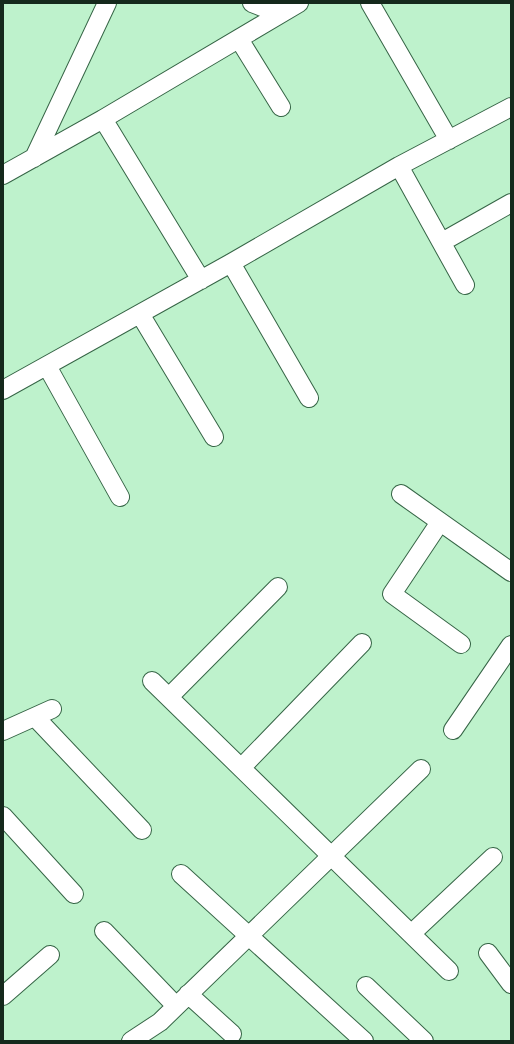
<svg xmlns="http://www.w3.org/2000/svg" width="514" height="1044" viewBox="0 0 514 1044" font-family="Ubuntu,sans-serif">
	<rect width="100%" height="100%" fill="#bef2cc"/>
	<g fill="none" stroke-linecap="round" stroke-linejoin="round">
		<defs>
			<path id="minor" d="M252,3L280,14
				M370,3L449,140
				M239,39L281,107
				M103,119L201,280
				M34,158L107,3
				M399,166L465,285
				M3,175L103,119L299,3
				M442,242L511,203
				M231,263L309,398
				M140,314L214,437
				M47,366L120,497
				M3,390L231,263L399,166L511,107
				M401,494L511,572
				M440,522L392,594L461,644
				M152,681L449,971
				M169,697L278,587
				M35,717L142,830
				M453,730L511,645
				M3,731L52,709
				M241,768L362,643
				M3,816L74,894
				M181,874L364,1041
				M104,931L176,1006
				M411,934L493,857
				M488,953L511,984
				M366,986L424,1041
				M188,994L232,1034
				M3,996L50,955
				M131,1041L160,1022L421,769"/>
		</defs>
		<use href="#minor" stroke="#366546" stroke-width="20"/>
		<use href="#minor" stroke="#fff" stroke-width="18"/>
	</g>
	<rect width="514" height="1044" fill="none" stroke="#15291c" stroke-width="8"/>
</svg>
